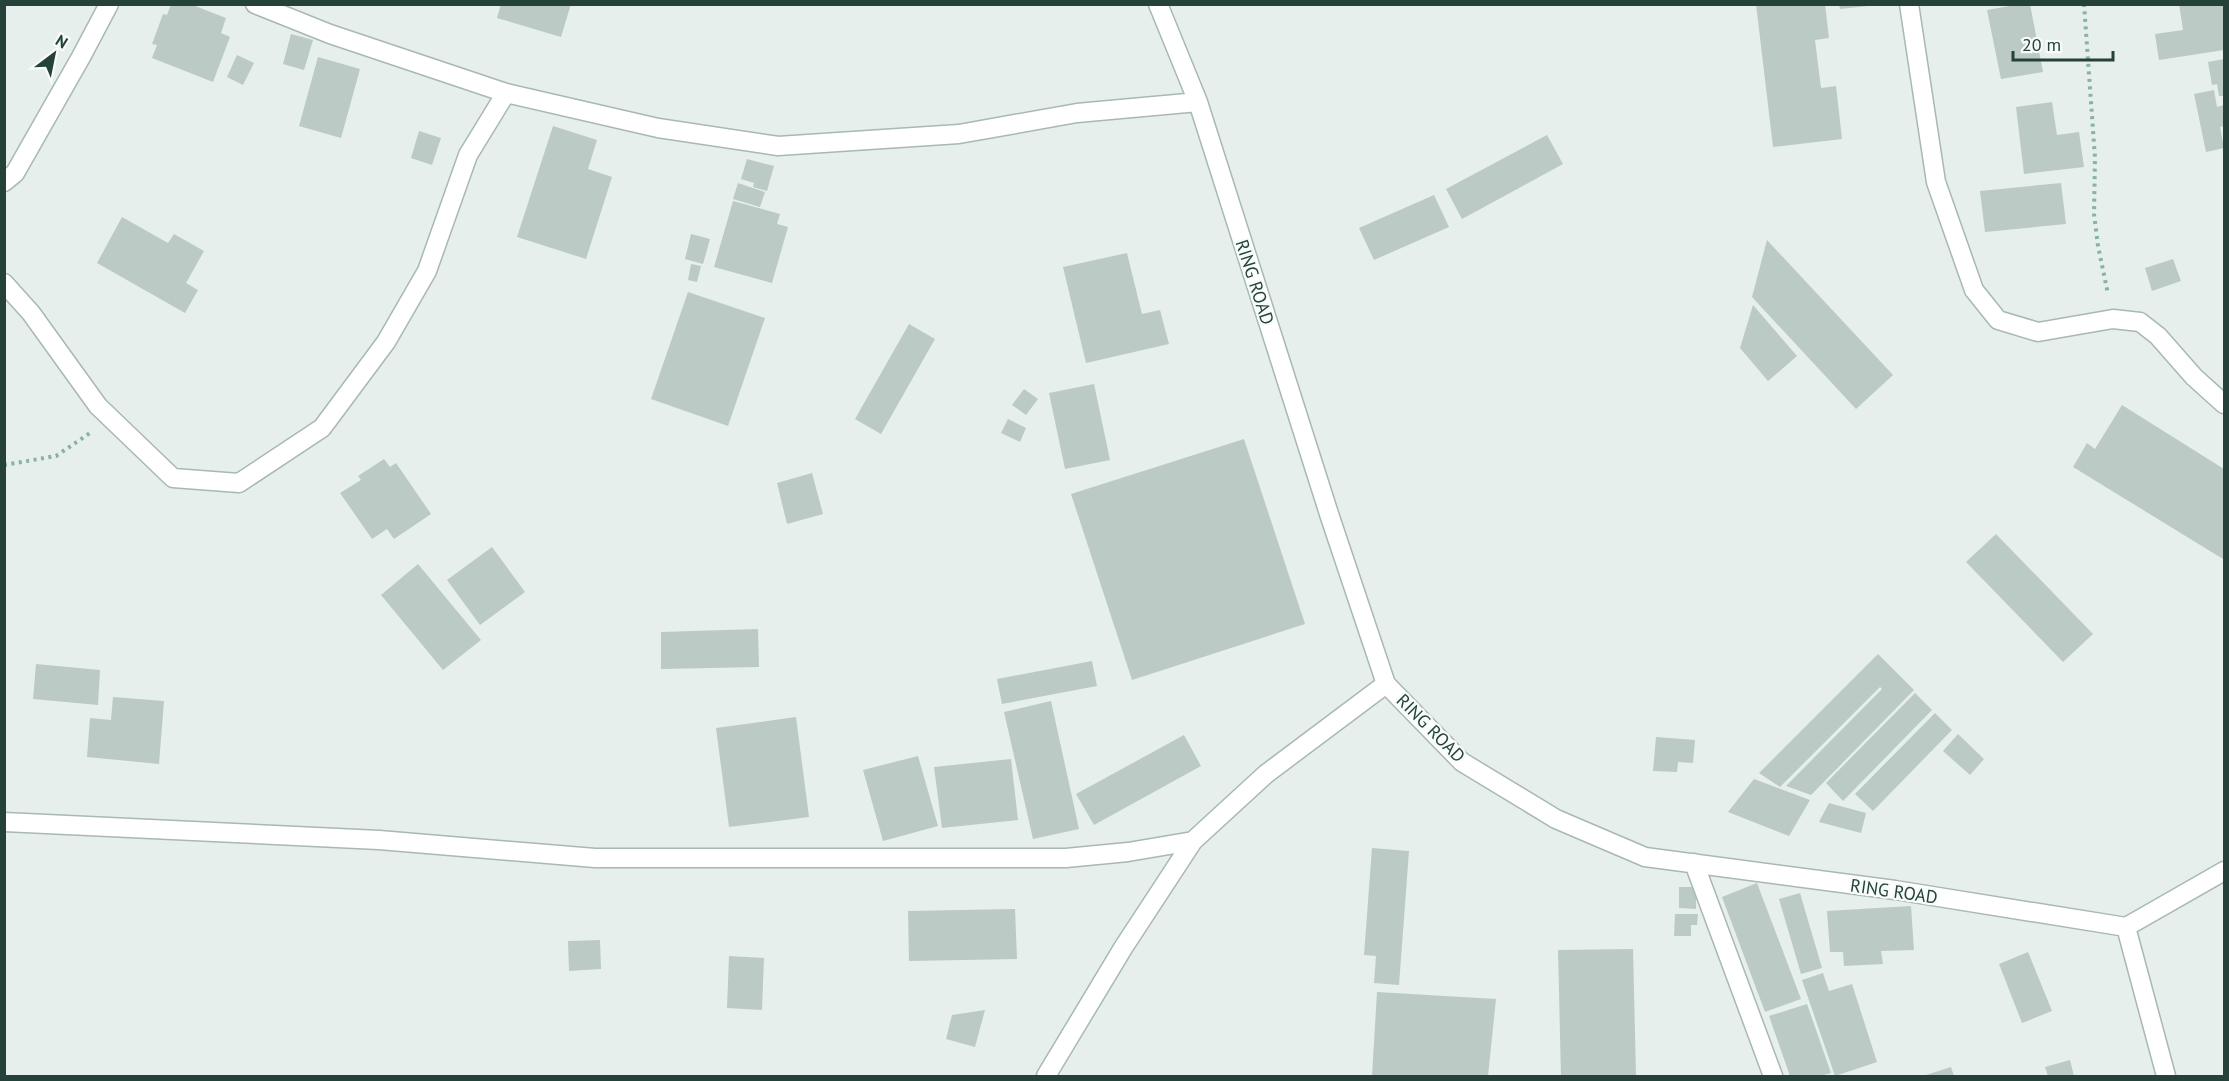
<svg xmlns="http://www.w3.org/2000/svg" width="2229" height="1081" viewBox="0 0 2229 1081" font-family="'PT Sans',sans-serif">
	<rect width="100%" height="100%" fill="#e6efeb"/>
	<path fill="#bbcac4" d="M171,4H190L226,18L221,33L230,37L213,82L152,58L157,45L152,44L163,14L167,15Z
		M501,4H571L561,37L497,18Z
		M1756,4H1825L1829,38L1815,40L1821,88L1836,86L1842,139L1773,147Z
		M1839,4H1868V6L1840,9Z
		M2021,4H2030L2043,72L2001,79L1987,10Z
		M2179,4H2224V50L2159,60L2155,34L2183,30Z
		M291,34L313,40L304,70L283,64Z
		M237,55L254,63L243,85L227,77Z
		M318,57L360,69L341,138L299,126Z
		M2224,59V96H2219L2217,84L2212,85L2208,62Z
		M2214,90L2217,107L2224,105V126L2220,127L2224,148L2206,152L2194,94Z
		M2052,102L2057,135L2079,132L2084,167L2024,174L2016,107Z
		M553,126L597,140L588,169L612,177L586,259L517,237Z
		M419,131L441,138L432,165L411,158Z
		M1547,135L1563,164L1462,219L1446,189Z
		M747,159L774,166L767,191L753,187L754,183L741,179Z
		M738,183L765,192L760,207L733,199Z
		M2061,183L2066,224L1985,232L1980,191Z
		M1434,195L1449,227L1374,260L1359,228Z
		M733,201L780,214L777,224L788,227L772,283L714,267Z
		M122,217L168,243L174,234L204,251L186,283L198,290L185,313L97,263Z
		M691,234L710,239L703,264L685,259Z
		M1767,240L1893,375L1856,409L1752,297Z
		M1127,253L1142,314L1160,310L1169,344L1086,363L1063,267Z
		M2173,259L2181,281L2152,291L2145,268Z
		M691,264L701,266L697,282L688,280Z
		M688,292L765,318L728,426L651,399Z
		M1753,305L1797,356L1768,381L1740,348Z
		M909,324L935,339L881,434L855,419Z
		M1094,384L1110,460L1065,469L1049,393Z
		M1024,389L1038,399L1026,415L1012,405Z
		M2122,405L2224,469L2223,559L2073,467L2087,443L2095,449Z
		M1008,419L1026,428L1020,442L1001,433Z
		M1244,439L1305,624L1132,680L1071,494Z
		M384,459L390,467L396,463L431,514L394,539L387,529L372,539L340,493L361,480L358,476Z
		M812,473L823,514L787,524L777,483Z
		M1996,534L2093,634L2063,662L1966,562Z
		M492,547L525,592L480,625L447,580Z
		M418,564L481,640L443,670L381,595Z
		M758,629L759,667L661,669V632Z
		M1878,654L1914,690L1811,795L1786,786L1882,689L1880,687L1780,787L1759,773Z
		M1092,661L1097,686L1002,704L997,679Z
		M36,664L100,670L98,705L33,699Z
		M1915,693L1932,710L1843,801L1826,783Z
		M113,697L164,701L159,764L87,757L90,718L111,720Z
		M1051,701L1079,829L1033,839L1004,712Z
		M1935,713L1952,730L1873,811L1855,794Z
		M796,717L809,817L729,827L716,728Z
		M1958,734L1984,759L1970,775L1943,751Z
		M1184,735L1201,766L1094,825L1076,794Z
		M1656,737L1695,740L1693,763L1678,762L1677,772L1653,771Z
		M918,756L938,826L883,841L863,770Z
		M1011,759L1018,820L942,828L934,767Z
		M1754,779L1810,800L1789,836L1728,812Z
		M1829,803L1866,813L1861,833L1819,822Z
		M1372,848L1409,851L1399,985L1374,983L1376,956L1364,955Z
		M1757,883L1801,999L1765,1012L1722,897Z
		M1679,887H1696V909L1679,908Z
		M1800,893L1822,968L1801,974L1779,899Z
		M1911,906L1914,950L1881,951L1883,964L1844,966L1843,952H1830L1827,911Z
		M1015,909L1017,959L909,961L908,911Z
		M1675,914H1698L1697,925H1691V936H1674Z
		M600,940L601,969L569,971L568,941Z
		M1633,949L1636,1076H1561L1558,950Z
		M2028,952L2052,1011L2022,1023L1999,964Z
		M729,956L764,958L762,1010L727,1008Z
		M1823,973L1829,991L1852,984L1877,1062L1835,1076L1802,980Z
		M1377,992L1496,999L1488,1076H1372Z
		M1807,1004L1831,1073L1820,1076H1790L1769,1016Z
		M985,1010L975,1047L946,1039L952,1015Z
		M2070,1060L2074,1076H2048L2045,1067Z
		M1951,1067L1954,1076H1923Z"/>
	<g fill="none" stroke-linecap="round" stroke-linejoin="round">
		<defs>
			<path id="minor" d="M255,4L330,34L506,93L658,128L778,146L959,134L1077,113L1198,102
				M1158,4L1198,102L1330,517L1386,684L1462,762L1556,819L1645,857L1895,890L2126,927L2224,871
				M1909,4L1936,182L1974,290L1998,320L2038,332L2113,319L2140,322L2158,336L2194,377L2224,404
				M4,182L15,173L81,57L109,4
				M4,283L31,313L98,406L173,478L239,483L322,428L386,342L427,271L468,155L506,93
				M4,822L379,840L595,858H1066L1128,852L1193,841
				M1694,863L1773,1076
				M2126,927L2166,1076
				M1046,1076L1123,948L1193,841L1266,774L1386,684"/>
		</defs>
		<use href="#minor" stroke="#a8b8b2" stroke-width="21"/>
		<path stroke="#86b3a5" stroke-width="4" stroke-dasharray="3 4.5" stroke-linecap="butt" d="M2084,4L2095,158L2094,214L2098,246L2108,294
			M4,465L56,456L90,433"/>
		<use href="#minor" stroke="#fff" stroke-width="18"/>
	</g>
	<g text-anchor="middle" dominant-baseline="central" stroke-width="4.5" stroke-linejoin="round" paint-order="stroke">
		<g font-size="18" fill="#24423a" stroke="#f7fbf9">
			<text transform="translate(1255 282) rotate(72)">RING ROAD</text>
			<text transform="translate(1431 728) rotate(45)">RING ROAD</text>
			<text transform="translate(1894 891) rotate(8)">RING ROAD</text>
		</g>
	</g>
	<rect width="2229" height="1081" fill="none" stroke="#24423a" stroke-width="12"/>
	<g transform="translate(54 54) rotate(32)" stroke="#f7fbf9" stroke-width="4.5" paint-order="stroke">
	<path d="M0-4.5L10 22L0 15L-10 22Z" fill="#24423a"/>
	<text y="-9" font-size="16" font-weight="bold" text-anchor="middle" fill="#24423a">N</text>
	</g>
	<path d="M2013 51v9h100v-9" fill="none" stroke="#24423a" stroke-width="3"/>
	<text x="2022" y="51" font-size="18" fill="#24423a" stroke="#f7fbf9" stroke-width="4.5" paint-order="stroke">20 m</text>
</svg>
